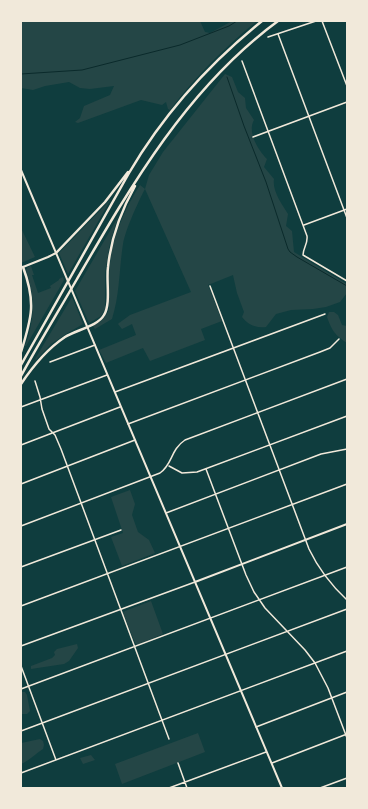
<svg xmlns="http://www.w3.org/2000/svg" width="368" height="809" viewBox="0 0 368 809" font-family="'Source Sans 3',sans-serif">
	<rect width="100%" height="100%" fill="#0f3d3e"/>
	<path fill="#244646" d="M21,21H200L205,32L210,33L232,21H257C225,47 195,77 170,110L168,109L166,102L162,105L141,100L78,123L75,122L80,118L84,106L110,95L114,86L90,89L80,88L69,82L45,86L33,90L21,88Z
		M225,74L232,77L238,92L245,98L246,108L254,120C247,132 258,150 267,159L264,167L274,179C272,191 282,204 288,214L286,226L292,231L294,252L347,284V293L340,302L326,307L313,309L291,310L276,314L266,327C256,328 248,325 242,317L244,312L237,293L233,275L208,285L222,321L201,329L205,340L150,361L143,348L106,363L99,350L136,335L132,324L122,329L118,324L119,323L130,315L191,292L145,189C138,202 125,231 123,244C119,269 120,294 112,319L95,329L93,326C101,321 106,318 109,309C109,291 108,274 111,256C115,231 126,207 140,185L145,189L149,175L163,152Z
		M111,199L68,274L59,253Z
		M118,217L110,243L105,273V309L101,316L89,323L75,291Z
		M21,228L35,257L21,263Z
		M31,266L34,275H32L38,293L51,288L50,286L59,280V279L63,277L64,280L26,346H25C35,321 35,295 26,270L28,267Z
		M72,297L83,324L66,334L51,344L36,360L35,359Z
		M329,312H334L338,315L342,325L347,326V343C335,335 332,331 327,317Z
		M130,490L135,504L132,515L138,532L149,540L155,553L122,566L111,537L123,533L111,497Z
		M151,601L163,634L137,645L135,643L123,613L125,611Z
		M77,644L78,648L69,661L64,664L31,669V666L52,658L55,655L54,652L57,649Z
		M21,692H25L27,695L30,711L27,714H21Z
		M198,733L205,752L122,784L115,764Z
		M40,739L43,741L44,745L43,749C35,754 29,761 21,764V743Z
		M91,755L95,760L83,764L80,758Z"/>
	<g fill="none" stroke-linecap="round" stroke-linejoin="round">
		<path stroke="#0a2a2b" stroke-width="1" d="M21,74L82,70L180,45L229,26L237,21
			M227,77L244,126L266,182L288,249L290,252L297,257L347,286"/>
		<path stroke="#f1e9da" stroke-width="1.5" d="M322,21L347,86
			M278,34L347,218
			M268,37L316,21
			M242,61L307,236C308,244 303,248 303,255L347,281
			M253,137L347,102
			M304,225L347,209
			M210,286L309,549C319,570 331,585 347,600
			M50,362L95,345
			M35,381L40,397L42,409L49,429L55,435L61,449L169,739
			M115,392L325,314
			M21,407L107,375
			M128,424L320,352L330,348L339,339
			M21,445L120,407
			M169,466L182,473L197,472L347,416
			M206,469L246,575L254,592L265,608L305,650L315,663L328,688L347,738
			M21,484L135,440
			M166,513L321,454L347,449
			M21,526L160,473C173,464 170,450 185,440L347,379
			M21,567L121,530
			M21,606L347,484
			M21,666L56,760
			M21,689L347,567
			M256,727L347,692
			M21,731L347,609
			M178,763L187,788
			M272,763L347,734
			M21,773L347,651
			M169,788L266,752
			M320,788L347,778"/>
		<path stroke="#f1e9da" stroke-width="1.5" d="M21,646L195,582"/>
		<path stroke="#f1e9da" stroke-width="2" d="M21,170L282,788
			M23,267L48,257L56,253
			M195,582L347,524"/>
		<path stroke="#f1e9da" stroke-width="2.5" d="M56,253L105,202L128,172
			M21,352C32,317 36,302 23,267
			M21,365L129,173C163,115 210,63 262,21
			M21,376C39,343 58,312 77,279C132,184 188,87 278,21
			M21,384C33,366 47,349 65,337C76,330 98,326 104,315C111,304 106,280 108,267C111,238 121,211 135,186"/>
	</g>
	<rect width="368" height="809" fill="none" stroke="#f1e9da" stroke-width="44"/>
</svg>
